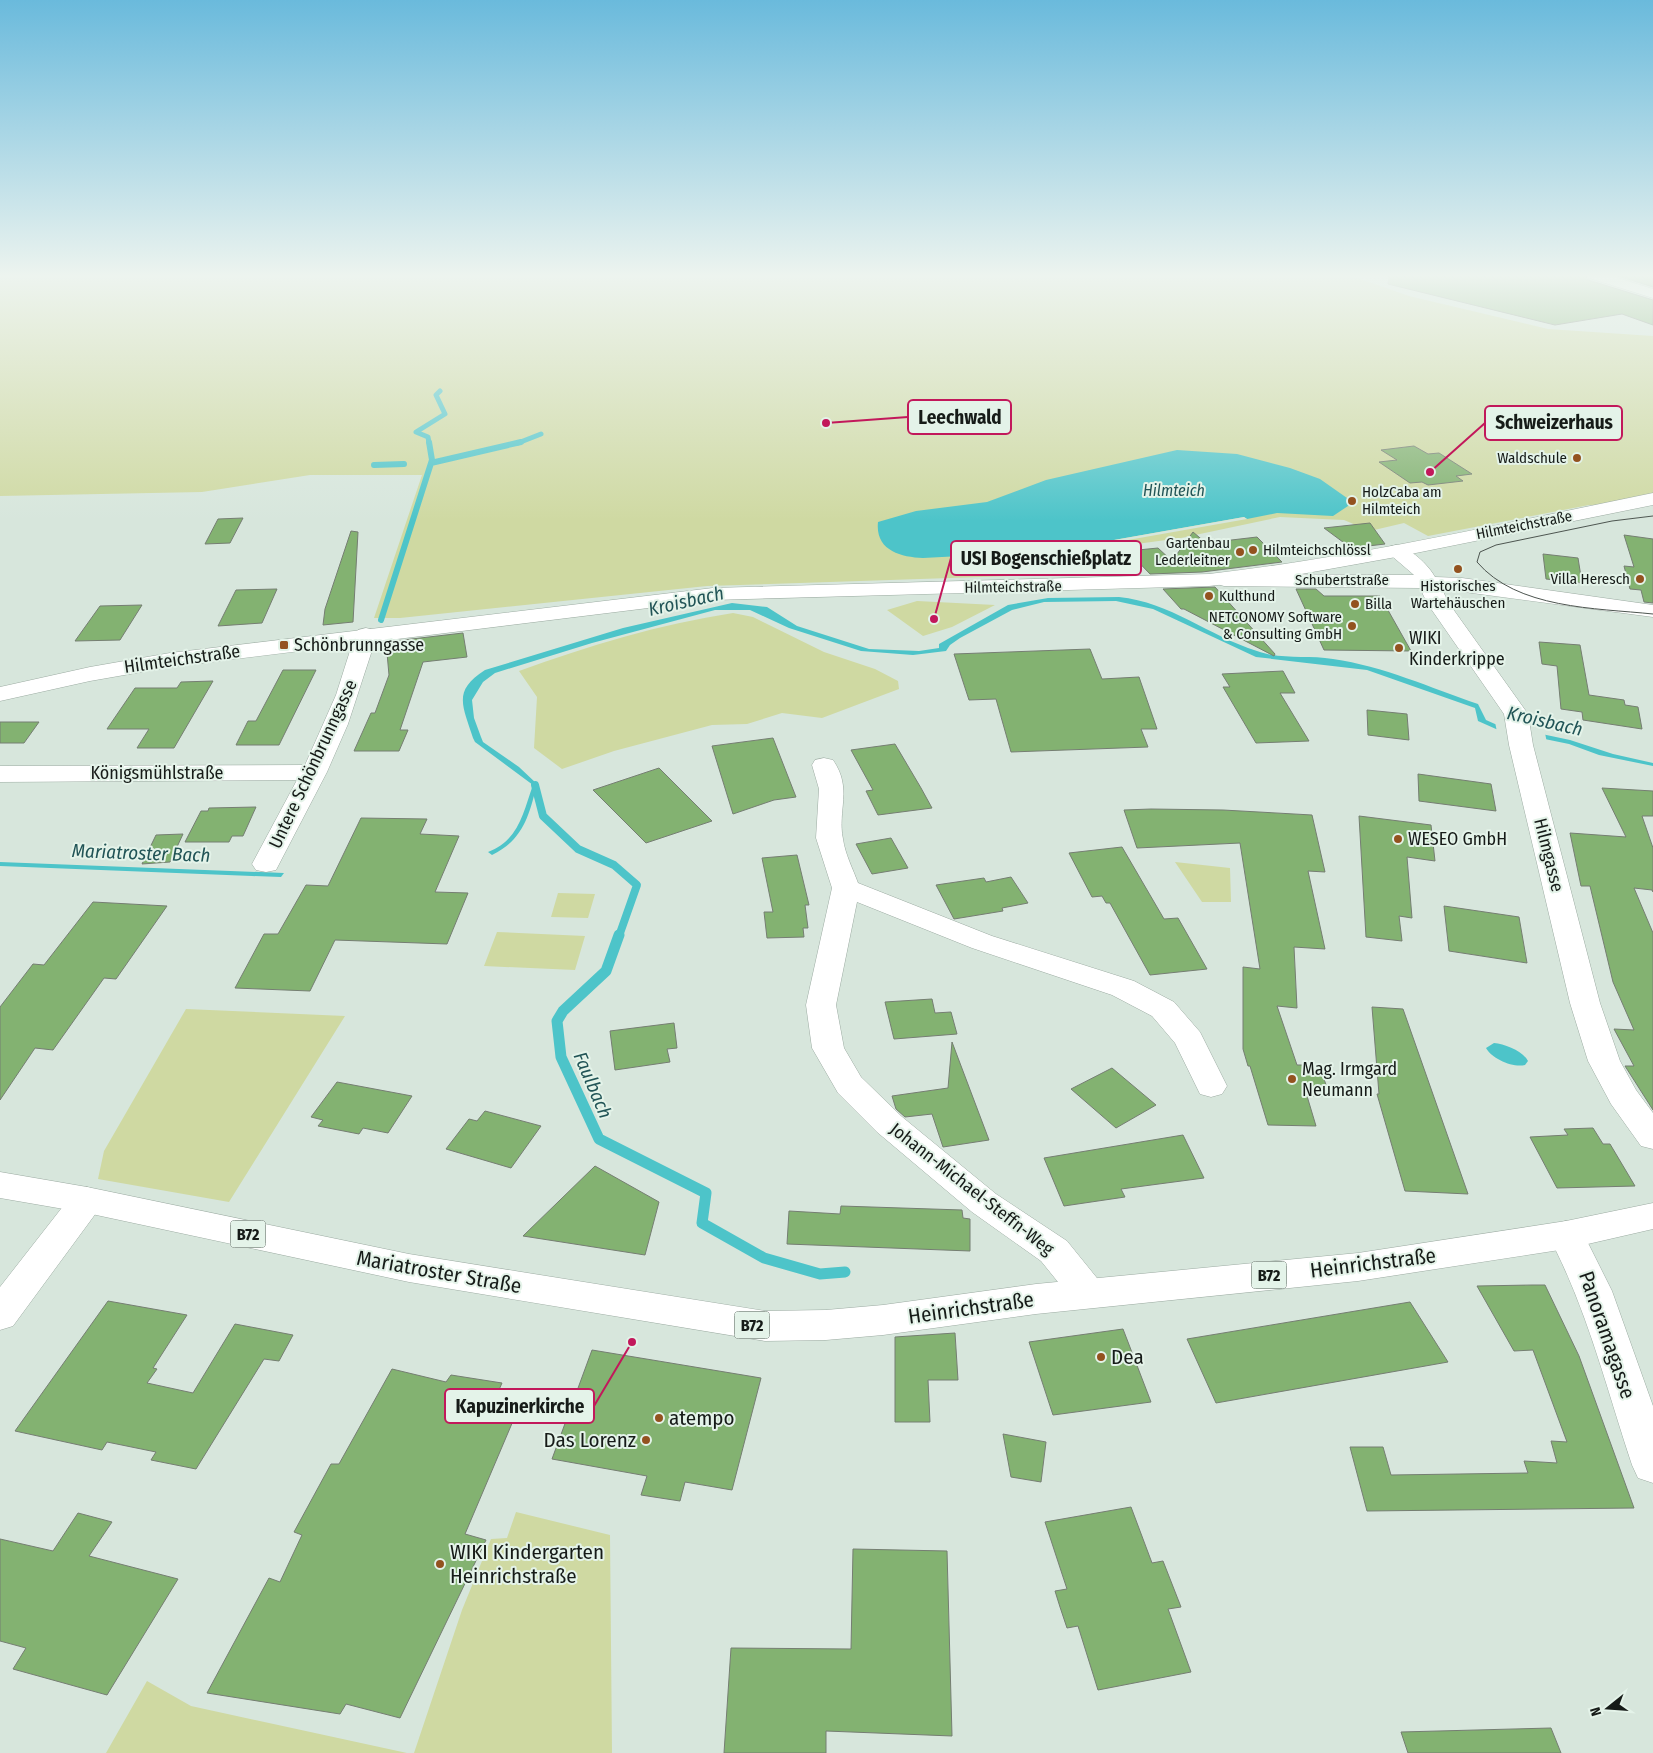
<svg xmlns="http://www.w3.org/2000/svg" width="1653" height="1753" viewBox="0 0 1653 1753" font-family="'Fira Sans Condensed',sans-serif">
	<rect width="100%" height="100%" fill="#d7e6dc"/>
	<path fill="#cfd9a2" d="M0,275H1349L1409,296L1548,329L1653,336V504L1589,505L1428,536L1404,523L1370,531L1344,520L1280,517L1181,538L1114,547L1136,572L707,586L400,618H374L422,475H310L202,492L0,496Z
		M917,601L995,605L952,627L923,636L887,610Z
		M733,613L753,617L824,652L875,669L898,681L899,689L822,718L782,713L747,724L712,725L614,751L562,769L534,748L537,697L519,671C588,646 660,624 733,613Z
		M1175,862L1230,868L1231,902H1202Z
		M558,893L595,894L588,918L551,917Z
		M497,932L585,936L575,970L484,966Z
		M186,1009L345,1016L229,1202L98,1179L104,1151Z
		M516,1512L610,1535L612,1753H414L462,1610L491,1539L507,1538Z
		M147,1681L191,1706L407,1753H106Z"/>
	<path fill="#4dc4c9" d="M1177,450L1237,454L1290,468L1320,479L1347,498L1351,504L1333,516L1277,513L1247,519L1244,517L1114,540L1098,548L1078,550L923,558C900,557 875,550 878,522L916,511L987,502L1046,480Z
		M1119,597C1170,602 1209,636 1257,651C1281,660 1307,655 1333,659C1383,666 1431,688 1478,704L1486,720L1495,724L1570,740L1613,754L1653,763V766L1599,755L1569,744L1496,729L1478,721L1475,708L1367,670L1256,657L1153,609L1116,601L1044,602L1012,610L960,638L950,645L946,651L913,655L861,651L789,628L750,610H715L592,643L495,673L483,682L472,700L474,718L481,737L483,742L519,767L537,784C529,816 523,840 492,855L488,852C519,840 523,813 533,785L475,742L473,738C463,706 452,691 485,670L623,628L732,603L767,607L797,626L869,649L919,651L939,648V644L1008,605L1048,598Z
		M0,862L284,873L281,877L252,876L0,866Z
		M1494,1043C1505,1044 1523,1051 1528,1061L1525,1065C1513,1068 1492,1059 1486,1048Z"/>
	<path fill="#d7e6dc" d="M1244,517L1247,519L1111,543L1114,540Z
		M1495,722L1545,733L1547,743L1497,732Z"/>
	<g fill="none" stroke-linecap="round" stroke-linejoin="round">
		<path stroke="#4dc4c9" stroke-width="5" d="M429,443L428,437L416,432L445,414L436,395L440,391
			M518,443L541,434"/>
		<path stroke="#4dc4c9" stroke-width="6" d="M431,463L521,442
			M374,465L404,464
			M381,620L432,460L429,442"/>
		<path stroke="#4dc4c9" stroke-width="8" d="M535,785L543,816L578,849L614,865L637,885L619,936"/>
		<path stroke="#4dc4c9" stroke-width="11" d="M619,935L606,971L563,1011L557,1021L561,1057L599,1139L706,1193L702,1223L764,1258L820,1274L845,1272"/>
	</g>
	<path fill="#83b271" stroke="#757e72" d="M1389,275H1585L1588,280L1653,300V325L1622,314L1555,325L1388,284Z
		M1615,275H1653V287Z
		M1414,446L1428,454L1439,453L1472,474L1456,476L1463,481L1428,485L1422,482L1410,483L1379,462L1397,460L1381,450Z
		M243,518L230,543L205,544L218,519Z
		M1370,523L1385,544L1351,548L1324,528Z
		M351,531L358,532L353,622L323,625L325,609Z
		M1193,532L1206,543L1257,537L1282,562L1202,572L1150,574L1128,551L1158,548L1172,561Z
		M1624,535L1653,539V603L1644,602L1641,590L1630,589L1624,566L1634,567Z
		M1543,554L1578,558L1582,583L1546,579Z
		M1215,587L1275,654L1274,656L1184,609H1181L1163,589Z
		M277,589L262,623L218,626L236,590Z
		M1296,589H1316L1324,596H1380L1411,651L1324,650Z
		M142,605L120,640L75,641L100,606Z
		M463,633L467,657L423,662L400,730H408L399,751H354L371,713H375L389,675L386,642Z
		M1539,642L1580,645L1589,695L1624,700L1625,705L1638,707L1642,729L1583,720L1582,712L1561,709L1557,666L1542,664Z
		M1090,649L1102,679L1139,677L1157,729H1141L1148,747L1011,752L996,699L969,700L954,654Z
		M283,670H316L279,745H236L248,721H256Z
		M1283,671L1295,693H1280L1309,741L1256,743L1223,687H1230L1222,674Z
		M213,681L174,748H137L149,729H107L135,688H177L181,682Z
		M1367,710L1407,714L1409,740L1368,735Z
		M0,722H39L24,743H0Z
		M773,738L796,797L774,800L733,814L712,746Z
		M895,744L921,788L932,808L878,815L866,791L873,790L851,750Z
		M659,768L712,821L646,843L593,790Z
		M1418,774L1491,784L1496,811L1419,801Z
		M1602,788L1653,791V816H1642L1653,848V892L1652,890L1634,888L1653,933V1110L1625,1066H1634L1614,1029L1634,1030L1613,982L1590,886H1581L1570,833L1626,837Z
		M256,807L243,836H232L229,842H185L201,811H208L209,808Z
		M1151,809L1223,810L1312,815L1325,872L1308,871L1325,949L1294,947L1297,1008L1277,1006L1297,1065H1319L1330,1096H1307L1316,1126L1268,1125L1250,1066H1248L1243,1049V967L1260,969L1240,843L1137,848L1124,810Z
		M1359,816L1431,825L1435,861L1407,857L1412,918L1399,916L1402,941L1366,937Z
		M361,818L427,819L420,834L459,836L435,892L468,893L447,944L335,940L310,991L235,988L264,934H278L306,885L328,886Z
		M183,834L170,862L142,864L156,835Z
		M891,838L908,868L872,874L856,844Z
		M1122,847L1164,919L1178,918L1207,969L1150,975L1110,903H1106L1102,896L1092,897L1069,853Z
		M797,855L809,905H805L808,928H803L804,937L767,938L764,912H773L762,858Z
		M1011,877L1028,903L1002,908L1003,911L954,919L936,885L984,878L986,882Z
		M93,902L167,906L116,979L104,978L53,1050L35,1048L0,1100V1007L33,964L44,965Z
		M1444,906L1519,917L1527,963L1449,951Z
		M932,999L935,1013L951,1012L957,1034L894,1039L885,1002Z
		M1372,1007L1403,1009L1468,1194L1405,1191L1377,1094H1379Z
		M674,1023L677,1048L667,1049L670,1062L615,1070L610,1031Z
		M952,1042L989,1140L943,1147L932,1114L905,1117L896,1109L892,1096L948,1088Z
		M1112,1068L1156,1105L1116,1128L1071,1089Z
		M337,1082L412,1096L388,1133L363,1128L359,1134L318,1126L323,1120L311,1117Z
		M485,1111L541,1126L511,1168L446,1149L469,1119L477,1121Z
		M1593,1128L1603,1144H1610L1635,1186L1557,1188L1530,1137L1568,1135L1564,1129Z
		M1183,1135L1204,1178L1121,1189L1125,1197L1064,1206L1044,1158Z
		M595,1166L659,1202L645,1255L523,1236Z
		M841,1206L962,1210L963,1218L970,1219V1251L787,1244L789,1211L840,1214Z
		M1532,1285H1545L1579,1356L1634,1508L1367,1511L1350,1447H1383L1391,1475L1528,1473L1524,1461L1557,1463L1551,1441L1567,1442L1533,1350L1514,1351L1477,1286Z
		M108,1301L187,1315L153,1368L157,1369L147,1383L193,1393L235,1324L293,1335L279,1361L264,1359L196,1469L151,1460L156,1452L107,1442L102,1450L15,1431Z
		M1410,1302L1448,1362L1216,1403L1187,1339Z
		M1123,1329L1151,1402L1053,1415L1029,1342Z
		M955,1333L958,1380H928L930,1422H895V1337Z
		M592,1350L761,1378L732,1490L685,1482L680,1501L641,1495L647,1476L552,1459Z
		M392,1369L446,1382L451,1375L502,1383L487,1417L513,1421L465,1534L486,1540L400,1718L346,1704L340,1714L207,1693L269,1578L280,1582L302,1535L294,1532L331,1464H339Z
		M1003,1434L1046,1442L1041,1482L1011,1477Z
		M1131,1507L1152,1563L1163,1561L1181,1607L1168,1609L1191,1672L1098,1690L1078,1626L1067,1628L1060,1607L1055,1591L1067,1589L1045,1522Z
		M78,1513L112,1522L89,1556L178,1579L107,1695L13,1669L26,1648L0,1641V1539L53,1551Z
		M853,1549L947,1551L952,1736L826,1731V1753H724L731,1648L851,1649Z
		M1551,1728L1561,1753H1408L1401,1732Z"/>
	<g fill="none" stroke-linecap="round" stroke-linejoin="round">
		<defs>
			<path id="minor" d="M1587,275H1608L1653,289V298L1589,278Z
				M1396,545C1410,548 1428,564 1435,577L1462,578L1653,605V617L1442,589L1448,602L1528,714L1533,745L1600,1003L1620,1061L1636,1090L1653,1113V1149L1641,1146L1611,1104L1588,1061L1570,1003L1509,745L1504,714L1427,603L1420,588L1224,586L1217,584L1214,580L1217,576L1224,574L1414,575L1386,551L1389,547Z
				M366,628L374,630L377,635L348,724L327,772L276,870L266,872L256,870L252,864L297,780L0,782V766L305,765L336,695L355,635L358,630Z
				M824,758L833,760C853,789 837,810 843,839C845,854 853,869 858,883L992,936L1134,981L1174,1002L1200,1032L1227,1086L1222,1094L1211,1097L1200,1094L1175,1043L1152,1016L1112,995L972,948L857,902L836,1005L844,1048L861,1077L901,1116L996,1194L1067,1241L1101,1283L1107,1293L1101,1303L1088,1308L1075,1303L1041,1261L972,1212L877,1132L838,1093L812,1048L806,1005L832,888L816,838L819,789L812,765L815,760Z
				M87,1187L99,1191L105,1200L99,1209L13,1326L0,1330V1287L75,1191Z
				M1566,1221L1579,1225L1612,1291L1653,1406V1483L1638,1478L1632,1465C1606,1387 1587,1308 1548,1235L1553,1225Z"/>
			<path id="major" d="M1653,493V505L1396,557L1279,578L1209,586L713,600L170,667L90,681L0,701V687L90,667L170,653L713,588L1209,574C1358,557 1506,523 1653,493Z
				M0,1172L87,1187L409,1254L765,1311L826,1310L883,1305L1036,1284L1358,1253L1566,1221L1653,1203V1229L1566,1249L1358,1281L1036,1314L883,1335L826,1340L765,1341L409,1282L87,1213L0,1198Z"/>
		</defs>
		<use href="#minor" stroke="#9caba2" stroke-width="1"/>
		<use href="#major" stroke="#9caba2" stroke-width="1"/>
		<use href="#minor" fill="#fff" fill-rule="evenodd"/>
		<use href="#major" fill="#fff" fill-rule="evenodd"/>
		<path stroke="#4d5550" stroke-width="1" d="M1653,516L1612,521L1496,545L1480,552L1477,562C1517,609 1595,608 1653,614"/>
	</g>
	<linearGradient id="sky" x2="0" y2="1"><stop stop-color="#6abadc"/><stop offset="0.53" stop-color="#edf4ef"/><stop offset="1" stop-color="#edf4ef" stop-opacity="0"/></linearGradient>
	<rect width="1653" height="521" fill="url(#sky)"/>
	<g fill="#93521f" stroke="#e4f3e9" stroke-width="2">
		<circle cx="1577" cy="458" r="5"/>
		<circle cx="1352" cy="501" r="5"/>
		<circle cx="1253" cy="550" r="5"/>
		<circle cx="1240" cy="552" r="5"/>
		<circle cx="1458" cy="569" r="5"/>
		<circle cx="1640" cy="579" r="5"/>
		<circle cx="1209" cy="596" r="5"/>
		<circle cx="1355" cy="604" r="5"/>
		<circle cx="1352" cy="626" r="5"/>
		<rect x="279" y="640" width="10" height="10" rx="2.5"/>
		<circle cx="1399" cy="648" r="5"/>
		<circle cx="1398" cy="839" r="5"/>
		<circle cx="1292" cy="1079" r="5"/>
		<circle cx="1101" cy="1357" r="5"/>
		<circle cx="659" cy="1418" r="5"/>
		<circle cx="646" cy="1440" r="5"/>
		<circle cx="440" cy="1564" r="5"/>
	</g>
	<g text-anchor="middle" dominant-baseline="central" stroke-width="4" stroke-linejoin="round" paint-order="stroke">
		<g font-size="15" fill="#161b18" stroke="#e4f3e9" text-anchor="end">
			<text x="1567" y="458">Waldschule</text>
			<text x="1362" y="492" text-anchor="start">HolzCaba am<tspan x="1362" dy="17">Hilmteich</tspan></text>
			<text x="1230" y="543">Gartenbau<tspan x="1230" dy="17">Lederleitner</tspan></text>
			<text x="1263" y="550" text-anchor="start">Hilmteichschlössl</text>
			<text x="1630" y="579">Villa Heresch</text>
			<text x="1458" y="586" text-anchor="middle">Historisches<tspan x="1458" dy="17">Wartehäuschen</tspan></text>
			<text x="1219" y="596" text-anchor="start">Kulthund</text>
			<text x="1365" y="604" text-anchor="start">Billa</text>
			<text x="1342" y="617">NETCONOMY Software<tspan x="1342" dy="17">&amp; Consulting GmbH</tspan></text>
		</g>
		<g font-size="15" fill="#161b18" stroke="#e4f3e9">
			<text transform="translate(1524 525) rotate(-11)">Hilmteichstraße</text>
			<text x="1342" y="580">Schubertstraße</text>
			<text transform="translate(1013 587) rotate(-1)">Hilmteichstraße</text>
		</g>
		<g font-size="16" font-style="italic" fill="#215456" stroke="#e4f3e9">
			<text x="1174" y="490">Hilmteich</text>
		</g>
		<g fill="#e4f3e9" stroke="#545c57" stroke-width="1">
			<rect x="230.5" y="1220.5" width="35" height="27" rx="4"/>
			<rect x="1251.5" y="1261.5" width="35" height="27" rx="4"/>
			<rect x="734.5" y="1311.5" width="35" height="27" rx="4"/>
		</g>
		<g font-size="16" font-weight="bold" fill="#161b18">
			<text x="248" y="1234">B72</text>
			<text x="1269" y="1275">B72</text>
			<text x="752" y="1325">B72</text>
		</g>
		<g font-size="18" fill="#161b18" stroke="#e4f3e9" text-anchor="start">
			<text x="1409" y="638">WIKI<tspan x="1409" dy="21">Kinderkrippe</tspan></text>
			<text x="294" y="645">Schönbrunngasse</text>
			<text x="1408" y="839">WESEO GmbH</text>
			<text x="1302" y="1069">Mag. Irmgard<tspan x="1302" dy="21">Neumann</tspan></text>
		</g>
		<g font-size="18" fill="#161b18" stroke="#e4f3e9">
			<text transform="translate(182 659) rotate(-8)">Hilmteichstraße</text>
			<text transform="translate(313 764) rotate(-65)">Untere Schönbrunngasse</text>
			<text x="157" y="773">Königsmühlstraße</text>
			<text transform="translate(1549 855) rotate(76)">Hilmgasse</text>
			<text transform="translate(972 1189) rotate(38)">Johann-Michael-Steffn-Weg</text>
		</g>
		<g font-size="19" font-style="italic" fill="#215456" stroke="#e4f3e9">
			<text transform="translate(686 601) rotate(-13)">Kroisbach</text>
			<text transform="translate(1545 721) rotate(13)">Kroisbach</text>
			<text transform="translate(141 853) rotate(2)">Mariatroster Bach</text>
			<text transform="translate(593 1085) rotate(67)">Faulbach</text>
		</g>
		<g font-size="21" fill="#161b18" stroke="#e4f3e9">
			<text transform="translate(1373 1263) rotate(-7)">Heinrichstraße</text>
			<text transform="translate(439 1272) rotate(10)">Mariatroster Straße</text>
			<text transform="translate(971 1308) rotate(-8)">Heinrichstraße</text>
			<text transform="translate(1607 1335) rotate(71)">Panoramagasse</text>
		</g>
		<g font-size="21" fill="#161b18" stroke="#e4f3e9" text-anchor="start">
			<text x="1111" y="1357">Dea</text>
			<text x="669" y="1418">atempo</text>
			<text x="636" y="1440" text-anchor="end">Das Lorenz</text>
			<text x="450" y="1552">WIKI Kindergarten<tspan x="450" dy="24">Heinrichstraße</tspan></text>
		</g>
	</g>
	<path fill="none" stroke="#c2185b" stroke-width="2" d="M826 423L908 417M1430 472L1485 423M934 619L951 558M632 1342L594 1406"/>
	<g fill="#c2185b" stroke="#e4f3e9" stroke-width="2">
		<circle cx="826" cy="423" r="5"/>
		<circle cx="1430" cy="472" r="5"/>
		<circle cx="934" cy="619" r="5"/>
		<circle cx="632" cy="1342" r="5"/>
	</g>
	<g fill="#e4f3e9" stroke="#c2185b" stroke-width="2">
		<rect x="908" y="400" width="103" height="34" rx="5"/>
		<rect x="1485" y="406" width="137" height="34" rx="5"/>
		<rect x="951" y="541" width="190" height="34" rx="5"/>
		<rect x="445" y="1389" width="149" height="34" rx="5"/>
	</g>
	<g font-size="19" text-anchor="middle" font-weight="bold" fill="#161b18">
		<text x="960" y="424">Leechwald</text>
		<text x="1554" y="429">Schweizerhaus</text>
		<text x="1046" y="565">USI Bogenschießplatz</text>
		<text x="520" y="1413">Kapuzinerkirche</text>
	</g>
	<g transform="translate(1608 1708) rotate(253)" stroke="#e4f3e9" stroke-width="4" paint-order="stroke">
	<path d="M0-4L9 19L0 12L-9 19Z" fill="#161b18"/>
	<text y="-8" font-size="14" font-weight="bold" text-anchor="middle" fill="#161b18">N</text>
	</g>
</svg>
